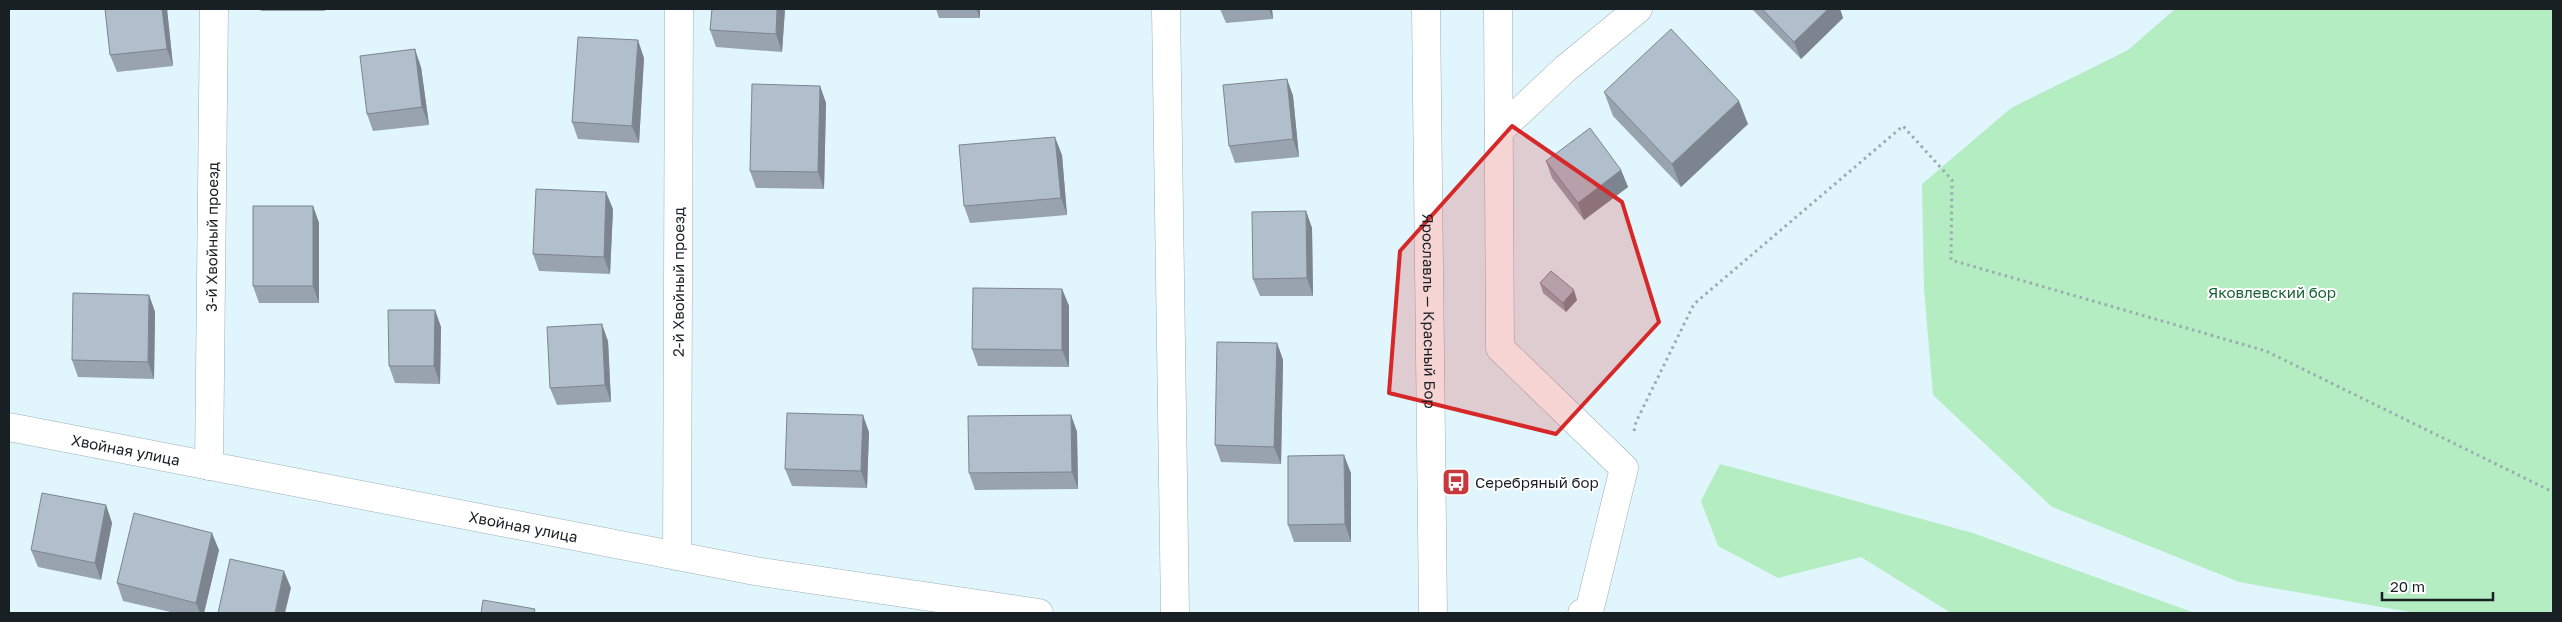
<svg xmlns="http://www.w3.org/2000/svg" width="2562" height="622" viewBox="0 0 2562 622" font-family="'Golos Text',sans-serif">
	<rect width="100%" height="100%" fill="#e0f6fc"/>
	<path fill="#b5edc2" d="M2175,9H2553V613H2415L2239,582L2052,507L1933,395L1924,289L1922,184L2011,108L2128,50Z
		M1720,464L1973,533L2195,613H1951L1861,557L1778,578L1718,546L1701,501Z"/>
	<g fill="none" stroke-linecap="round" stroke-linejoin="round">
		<defs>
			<g id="minor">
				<path d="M1166,9L1175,613"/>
				<path id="s1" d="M1426,9L1433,613"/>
				<path d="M1498,9L1500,348L1624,468L1589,612L1582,613"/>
				<path d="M1499,131L1565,69L1638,9"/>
				<path id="s2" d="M9,427L755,571L1039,613"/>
				<path id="s3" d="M209,466L214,9"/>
				<path id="s4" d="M677,556L679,9"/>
			</g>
		</defs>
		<use href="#minor" stroke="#9bb0b6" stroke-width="29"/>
		<path stroke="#9aabb0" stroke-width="3" stroke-dasharray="2.5 4" stroke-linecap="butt" d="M1634,431L1636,422L1694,304L1903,126L1952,180L1951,260L2266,351L2553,492"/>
		<use href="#minor" stroke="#fff" stroke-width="28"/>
	</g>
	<path fill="#98a3af" d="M105,9H167L173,66L117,72L110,55Z
		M260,9H325V11H261Z
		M712,9H785L782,52L716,47L710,30Z
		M936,9H980V18H939Z
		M1220,9H1272L1273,19L1226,23Z
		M1752,9H1840L1843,18L1801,59Z
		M644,58L639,143L578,139L572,122Z
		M421,67L429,125L373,131L367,114Z
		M1287,79L1293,96L1299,157L1235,163L1229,146Z
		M820,86L826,103L824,189L756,188L750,171Z
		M1604,92L1748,124L1681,187L1613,116Z
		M1062,155L1067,215L970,223L964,206Z
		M1546,161L1621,170L1628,187L1584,220L1552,178Z
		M313,206L319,223V303H259L253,286Z
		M613,209L610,274L539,271L533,254Z
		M1306,211L1312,228L1313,296H1260L1253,279Z
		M1540,283L1577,300L1566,312L1543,293Z
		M1062,289L1069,306V367L978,366L972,349Z
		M149,295L155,312L154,379L78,377L72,360Z
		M435,310L441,327L440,384L395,383L389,366Z
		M608,341L611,402L557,405L550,388Z
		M1277,343L1283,360L1281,464L1221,462L1215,445Z
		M1071,415L1077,432L1078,489L975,490L969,473Z
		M869,432L867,488L792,486L785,469Z
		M1351,473V542H1294L1288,525Z
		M106,505L112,523L101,580L38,567L31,550Z
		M219,550L204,613H175L123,601L117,583Z"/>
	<path fill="#7c858f" d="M162,9H167L173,66L167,49Z
		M777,9H785L782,52L776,34Z
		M976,9H980V18Z
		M1269,9H1272L1273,19Z
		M1828,9H1840L1843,18L1801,59L1794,42Z
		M638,40L644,58L639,143L632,126Z
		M415,49L421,67L429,125L422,107Z
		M1287,79L1293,96L1299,157L1293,139Z
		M820,86L826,103L824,189L818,172Z
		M1739,101L1748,124L1681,187L1672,164Z
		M1055,137L1062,155L1067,215L1061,198Z
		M1621,170L1628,187L1584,220L1578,203Z
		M606,192L613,209L610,274L604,257Z
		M313,206L319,223V303L313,286Z
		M1306,211L1312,228L1313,296L1307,278Z
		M1062,289L1069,306V367L1062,350Z
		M1574,290L1577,300L1566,312L1563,303Z
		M149,295L155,312L154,379L148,362Z
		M435,310L441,327L440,384L434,366Z
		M602,324L608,341L611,402L605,385Z
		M1277,343L1283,360L1281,464L1274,447Z
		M863,415L869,432L867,488L861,471Z
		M1071,415L1077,432L1078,489L1072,472Z
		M1344,455L1351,473V542L1345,524Z
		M106,505L112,523L101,580L95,563Z
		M212,533L219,550L204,613H200L196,603Z
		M284,571L291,588L285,613H275Z"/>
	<path fill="#b1becc" stroke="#7c858f" d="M105,9H162L167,49L110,55Z
		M712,9H777L776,34L710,30Z
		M1762,9H1828L1794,42Z
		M1671,29L1739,101L1672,164L1604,92Z
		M578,37L638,40L632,126L572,122Z
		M415,49L422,107L367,114L360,56Z
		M1287,79L1293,139L1229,146L1223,85Z
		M752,84L820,86L818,172L750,171Z
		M1590,128L1621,170L1578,203L1546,161Z
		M1055,137L1061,198L964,206L959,145Z
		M536,189L606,192L604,257L533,254Z
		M253,206H313V286H253Z
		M1306,211L1307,278L1253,279L1252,212Z
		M1551,271L1574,290L1563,303L1540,283Z
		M973,288L1062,289V350L972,349Z
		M73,293L149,295L148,362L72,360Z
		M388,310H435L434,366H389Z
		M602,324L605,385L550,388L547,327Z
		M1217,342L1277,343L1274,447L1215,445Z
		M787,413L863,415L861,471L785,469Z
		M1071,415L1072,472L969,473L968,416Z
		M1344,455L1345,524L1288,525V456Z
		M42,493L106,505L95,563L31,550Z
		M134,513L212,533L196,603L117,583Z
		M230,559L284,571L275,613H218Z
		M483,600L535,609L534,613H481Z"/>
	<path fill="#d62828" fill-opacity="0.2" stroke="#d62828" stroke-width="4" stroke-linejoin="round" d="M1512,126L1622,202L1659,322L1556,434L1389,393L1400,251Z"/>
	<defs>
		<symbol id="bus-square" viewBox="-11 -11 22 22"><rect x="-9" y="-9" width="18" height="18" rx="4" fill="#c8383d" stroke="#fff"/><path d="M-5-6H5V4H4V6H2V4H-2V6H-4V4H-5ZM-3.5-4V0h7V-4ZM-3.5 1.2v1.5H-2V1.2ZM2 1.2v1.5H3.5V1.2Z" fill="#fff"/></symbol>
	</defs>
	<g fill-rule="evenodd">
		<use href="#bus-square" x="1440" y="466" width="32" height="32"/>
	</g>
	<g text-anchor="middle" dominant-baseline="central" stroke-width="4" stroke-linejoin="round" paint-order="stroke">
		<g font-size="15" fill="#182023" stroke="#fff">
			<text stroke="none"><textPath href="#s3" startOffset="229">3-й Хвойный проезд</textPath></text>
			<text stroke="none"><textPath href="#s4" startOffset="274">2-й Хвойный проезд</textPath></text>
			<text stroke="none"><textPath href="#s1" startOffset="302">Ярославль — Красный Бор</textPath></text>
			<text stroke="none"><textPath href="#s2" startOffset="119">Хвойная улица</textPath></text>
			<text stroke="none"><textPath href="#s2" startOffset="524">Хвойная улица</textPath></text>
		</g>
		<g font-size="15" fill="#196234" stroke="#fff">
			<text x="2272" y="292">Яковлевский бор</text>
		</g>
		<g font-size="15" fill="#182023" stroke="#fff" text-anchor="start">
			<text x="1475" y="482">Серебряный бор</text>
		</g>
	</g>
	<rect width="2562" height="622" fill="none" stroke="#182023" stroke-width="20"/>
	<path d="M2382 592v8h111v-8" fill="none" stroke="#182023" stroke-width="2.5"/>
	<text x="2390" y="592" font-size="15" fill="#182023" stroke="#ffffff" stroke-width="4" paint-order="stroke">20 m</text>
</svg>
